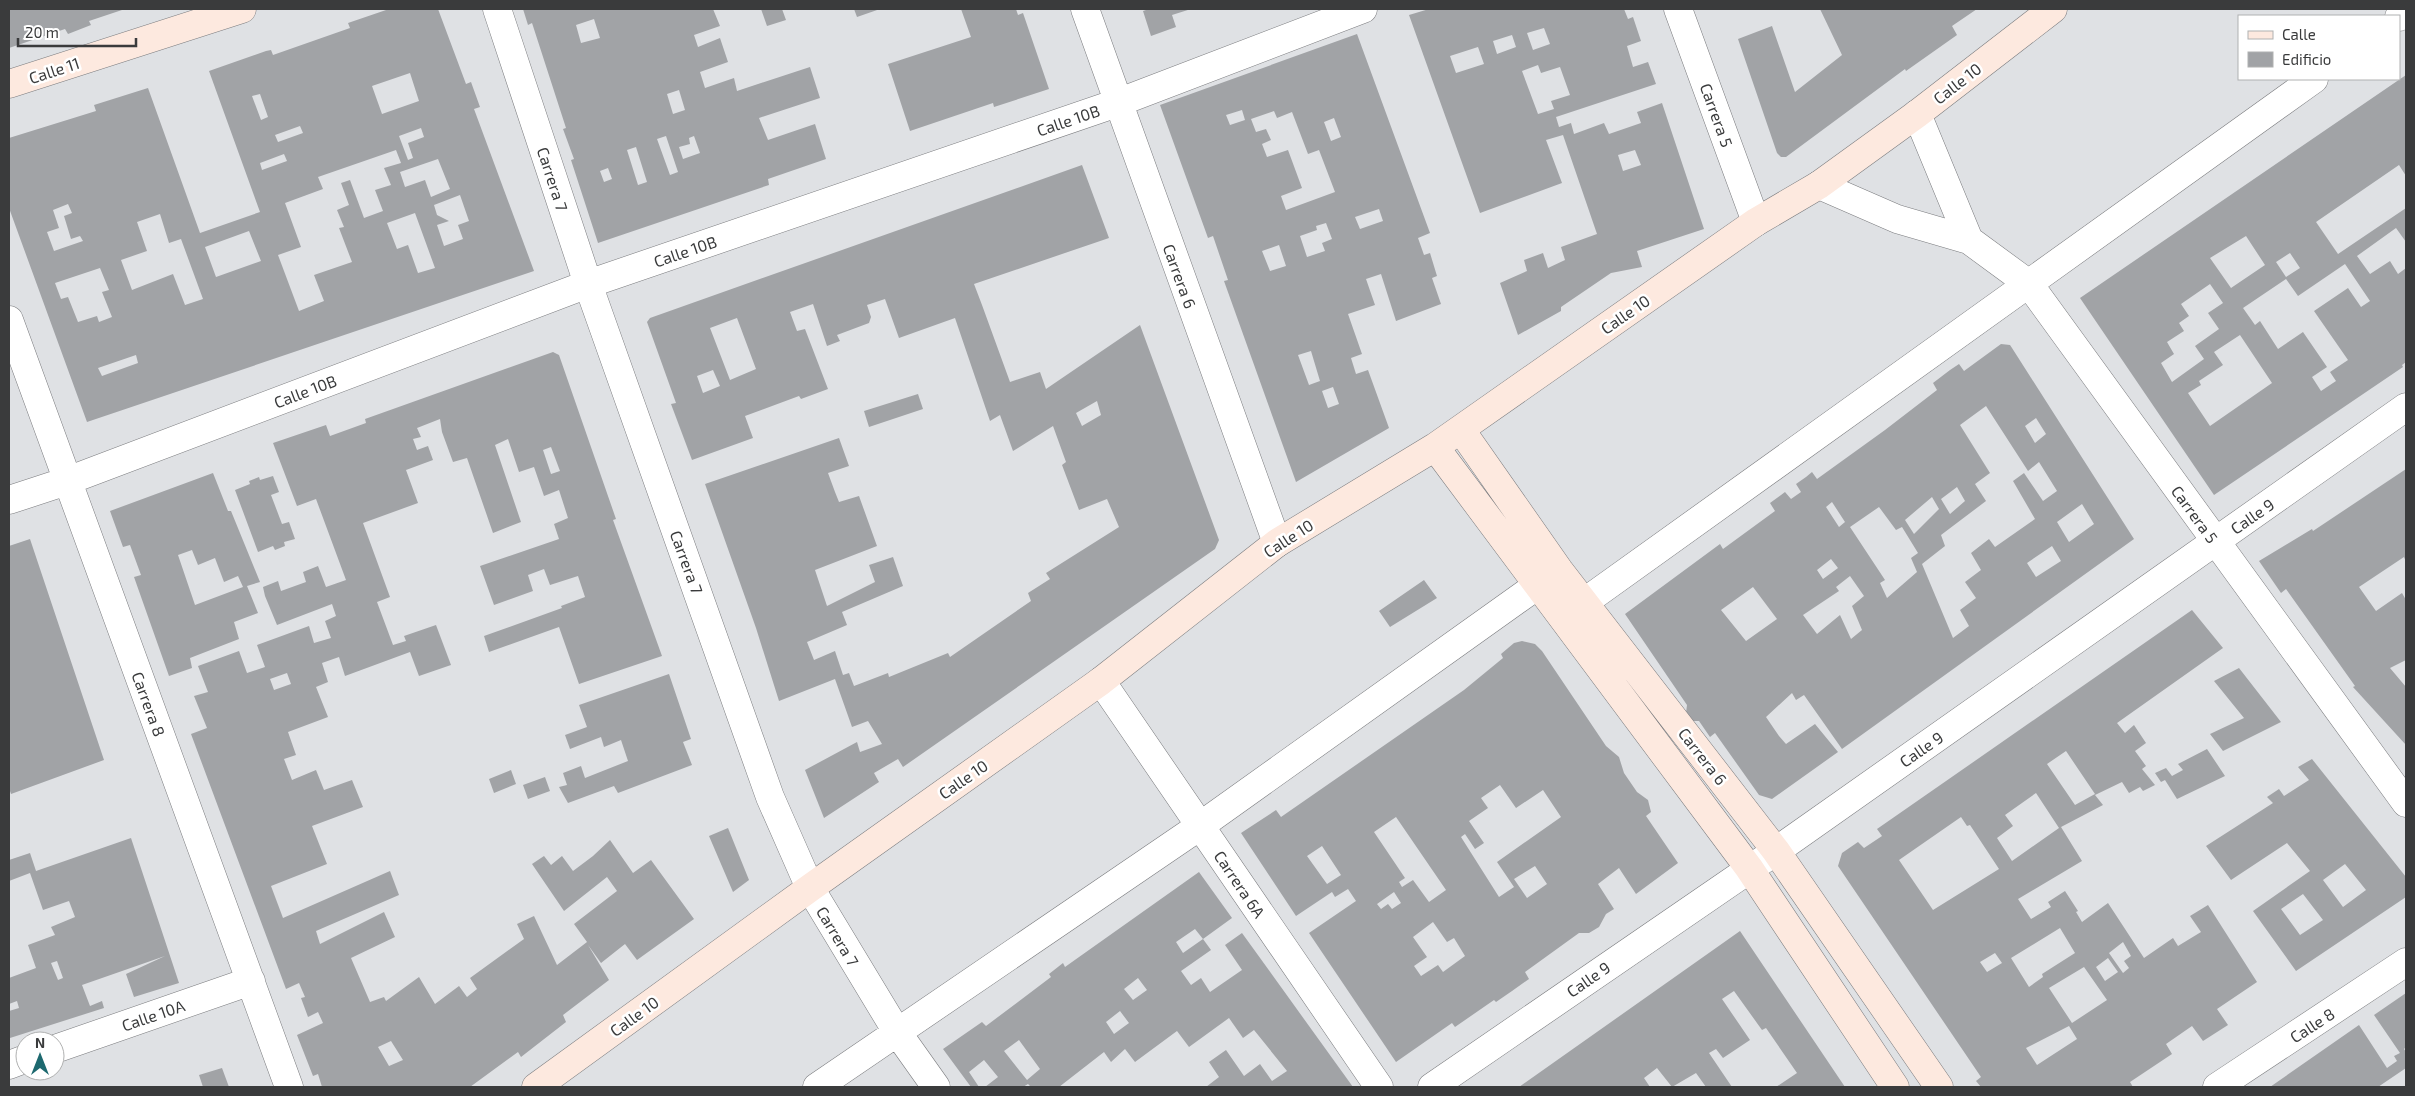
<svg xmlns="http://www.w3.org/2000/svg" width="2415" height="1096" viewBox="0 0 2415 1096" font-family="'Exo 2',sans-serif">
	<rect width="100%" height="100%" fill="#dfe1e4"/>
	<path fill="#a1a3a6" fill-rule="evenodd" d="M9,9H125L89,21L91,25L68,34L65,29L9,48Z
		M389,9H438L466,84L471,82L480,107L474,109L534,271L87,422L9,208V138L96,111L94,105L148,88L200,233L260,212L209,71L266,51L271,50L273,55L350,28L348,23ZM410,73L419,101L382,114L372,86ZM260,94L268,117L261,120L252,96ZM300,126L303,133L278,142L275,135ZM421,128L424,137L408,143L413,158L408,160L399,136ZM396,150L401,163L384,168L391,185L375,190L383,211L364,218L350,180L341,183L349,205L337,210L344,227L339,228L352,262L314,275L324,301L299,311L278,255L301,247L285,203L323,189L318,177ZM284,154L287,161L262,170L260,163ZM438,159L450,189L431,197L425,180L405,187L400,172ZM460,195L469,221L458,225L463,239L444,246L437,225L449,221L437,215L434,205ZM68,204L72,213L64,216L71,239L80,236L83,241L54,251L47,232L59,228L53,210ZM415,213L435,268L418,273L408,245L397,249L387,223ZM160,214L169,243L181,239L203,299L185,305L173,274L132,290L121,260L147,251L137,222ZM249,231L261,261L216,277L205,247ZM100,268L109,290L102,292L112,317L99,322L97,316L78,322L68,297L61,299L55,283ZM136,355L138,363L102,376L98,368Z
		M523,9H713L720,26L694,35L698,47L720,38L728,62L700,72L705,88L734,78L737,91L810,67L820,98L759,118L768,140L815,124L826,159L768,179L769,185L598,243L571,160L574,159L563,129L566,128L533,26L532,23L528,25ZM594,19L600,38L581,43L576,25ZM679,90L685,110L673,114L667,94ZM666,136L678,172L670,175L657,139ZM694,136L700,153L683,159L679,147L690,144L689,138ZM636,147L647,182L638,185L627,150ZM608,168L612,179L604,182L600,171Z
		M761,9H782L786,20L767,26Z
		M854,9H880L857,17Z
		M961,9H1016L1018,15L1023,13L1049,89L994,107L993,103L910,131L888,64L971,37Z
		M1149,9H1191L1172,15L1176,27L1151,36L1143,11Z
		M1429,9H1624L1628,19L1633,17L1641,41L1627,46L1633,67L1648,62L1656,84L1556,117L1559,127L1571,123L1574,134L1604,123L1609,134L1641,123L1637,112L1662,103L1704,229L1637,251L1642,267L1611,273L1561,307V311L1518,335L1500,283L1527,271L1524,260L1543,253L1548,268L1565,260L1561,247L1597,234L1563,135L1546,140L1562,183L1480,213L1409,15ZM1544,28L1550,44L1533,50L1527,33ZM1512,35L1516,47L1497,54L1493,41ZM1478,47L1484,64L1456,73L1450,56ZM1538,65L1541,73L1560,67L1570,95L1551,101L1554,109L1538,114L1522,71ZM1635,150L1641,165L1623,171L1618,155Z
		M1820,9H1977L1952,26L1957,35L1906,71L1905,69L1786,157H1781L1777,153L1738,39L1772,26L1795,92L1842,55Z
		M1357,34L1430,233L1418,238L1424,255L1430,253L1437,276L1432,278L1441,304L1396,321L1381,274L1366,279L1375,305L1348,314L1362,354L1351,358L1356,374L1368,370L1389,428L1296,482L1224,281L1228,280L1213,236L1208,238L1160,105ZM1242,110L1245,120L1230,125L1226,115ZM1274,111L1277,118L1292,112L1308,154L1319,150L1335,192L1286,210L1281,196L1302,188L1288,150L1267,157L1262,144L1271,140L1266,129L1256,132L1251,119ZM1334,118L1341,137L1331,141L1324,122ZM1379,209L1383,221L1360,229L1355,217ZM1326,223L1332,239L1322,243L1325,251L1307,257L1300,236L1317,230L1316,226ZM1279,245L1286,266L1270,271L1262,251ZM1311,351L1320,381L1309,385L1298,355ZM1333,387L1339,404L1328,408L1322,391Z
		M2406,75V176L2399,165L2316,222L2338,254L2406,208V242L2396,228L2357,256L2370,274L2390,261L2398,274L2406,268V362L2402,365L2403,367L2214,495L2080,298ZM2246,236L2265,265L2231,288L2210,258ZM2290,253L2300,268L2286,277L2276,262ZM2345,264L2370,301L2361,307L2348,288L2314,311L2348,360L2330,372L2336,381L2321,391L2312,377L2327,367L2303,332L2278,349L2260,321L2255,325L2243,308L2286,279L2298,296ZM2210,284L2223,303L2208,313L2219,329L2195,346L2204,359L2172,382L2161,363L2174,354L2167,342L2184,331L2179,323L2189,316L2181,304ZM2240,335L2272,383L2210,426L2188,393L2201,385L2199,381L2223,365L2214,352Z
		M1082,165L1109,238L974,284L982,305L1010,382L1040,372L1046,389L1140,325L1219,540L1215,549L903,767L898,759L874,773L879,782L824,818L805,770L857,742L860,752L882,744L868,721L852,727L835,679L779,701L756,628L705,484L839,438L849,466L828,473L835,492L839,502L859,496L877,546L815,570L827,606L875,582L869,565L893,557L903,586L842,612L847,625L807,642L814,660L835,651L843,675L849,673L854,686L888,673L889,677L948,653L950,657L1031,601L1028,593L1050,579L1046,573L1119,527L1107,499L1079,510L1062,465L1066,462L1053,426L1013,451L1000,415L990,421L955,318L899,338L885,299L867,305L871,317L869,323L837,335L840,341L827,346L813,304L790,312L797,331L805,329L828,389L801,399L799,396L745,416L753,438L692,460L671,404L676,403L647,322L650,318ZM737,318L756,369L730,380L710,328ZM713,370L720,386L703,393L697,376ZM1097,401L1101,415L1082,426L1076,413Z
		M2001,344L2010,345L2012,348L2134,539L1842,749L1804,695L1796,700L1792,693L1766,717L1779,736L1786,744L1815,724L1838,752L1772,799L1759,795L1715,733L1710,737L1699,721H1693L1686,713L1687,705L1625,614L1720,544L1723,549L1775,511L1770,503L1785,492L1791,499L1801,492L1796,484L1806,477L1812,472L1817,479L1885,430L1937,390L1933,383L1950,370L1959,364L1964,371ZM1986,406L2028,471L2039,462L2057,491L2043,501L2024,473L2013,481L2035,519L1995,547L1989,539L1971,553L1981,570L1965,582L1976,598L1960,610L1969,626L1953,638L1922,564L1945,546L1941,535L1986,501L1975,484L1990,473L1960,425ZM2036,418L2046,434L2035,443L2025,426ZM1957,487L1965,501L1950,514L1941,499ZM1932,497L1939,509L1914,534L1905,520ZM1832,502L1845,522L1839,527L1826,507ZM2082,504L2094,524L2069,542L2057,522ZM1879,507L1896,530L1902,527L1918,553L1911,558L1917,572L1887,598L1880,583L1885,580L1850,527ZM2052,546L2061,561L2036,577L2027,563ZM1831,559L1838,568L1823,579L1817,570ZM1850,576L1864,596L1852,606L1862,630L1851,639L1840,615L1817,634L1803,615L1839,591L1836,587ZM1753,587L1777,619L1746,641L1721,610Z
		M553,352L559,355L616,519L613,520L662,656L579,684L559,627L489,652L484,636L562,608L561,606L585,597L578,576L550,585L544,569L528,575L533,591L494,605L480,566L559,539L554,524L568,518L559,490L544,496L534,467L519,472L508,439L495,445L521,522L493,533L467,458L453,462L442,432L440,419L417,428L421,437L413,439L417,450L428,446L433,460L406,470L418,503L363,523L390,597L377,602L393,645L406,641L404,636L436,625L451,665L419,676L410,652L345,676L339,657L322,663L328,682L316,687L328,717L288,732L296,755L284,759L292,780L316,770L324,790L352,780L363,807L312,826L327,864L271,886L283,918L390,871L399,895L316,931L320,944L384,912L395,937L351,958L370,1002L384,997L386,1001L419,977L435,1004L459,986L467,997L477,989L470,978L524,939L517,924L534,916L557,965L587,942L574,924L617,891L607,877L564,911L532,864L544,856L551,865L562,856L573,871L593,856L610,840L633,873L651,860L694,919L637,960L625,944L601,963L588,945L609,980L563,1015L566,1022L521,1057L518,1052L470,1087H322L318,1074L313,1076L297,1035L323,1023L318,1012L308,1017L301,998L305,997L299,983L286,989L191,734L207,728L194,696L208,692L198,666L239,651L247,673L265,667L257,645L309,626L314,643L331,638L325,621L336,616L332,604L277,625L265,596L263,587L278,581L281,591L306,582L303,572L318,566L326,587L346,580L316,499L297,506L273,443L326,425L330,436L366,423L365,419ZM551,447L560,471L551,474L543,450ZM287,673L291,684L274,690L270,679ZM391,1041L403,1060L389,1066L378,1047Z
		M918,394L923,409L869,427L864,411Z
		M2406,469V562L2404,557L2359,587L2376,611L2402,593L2406,600V660L2390,668L2406,687V745L2353,687L2355,686L2286,589L2281,593L2259,561L2312,529L2313,531Z
		M213,473L228,511H231L260,582L247,586L258,613L234,622L239,639L190,658L192,668L169,676L134,577L141,575L130,545L123,547L110,511ZM192,550L198,565L215,558L224,582L238,576L243,587L195,605L178,555Z
		M273,476L279,492L271,495L282,524L289,522L295,539L284,542L285,546L275,550L273,546L258,552L235,490L250,484L249,481L259,477L260,480Z
		M30,539L104,760L11,794L9,788V546Z
		M1424,580L1437,598L1390,627L1379,611Z
		M2192,610L2223,648L2117,723L2125,733L2134,725L2146,743L2135,751L2146,766L2142,769L2155,785L2143,791L2140,787L2129,793L2122,782L2095,795L2103,805L2061,827L2082,861L2018,899L2031,919L2051,907L2048,902L2065,891L2078,911L2076,912L2082,922L2108,903L2144,958L2173,938L2178,946L2201,932L2190,916L2208,905L2257,982L2217,1009L2228,1025L2203,1041L2192,1026L2166,1044L2172,1054L2130,1082L2133,1087H1981L1976,1081L1981,1077L1838,866L1842,853L1858,842L1864,848L1882,836L1877,829ZM2066,751L2095,794L2075,805L2047,764ZM2036,793L2059,828L2012,861L1997,838L2013,826L2005,815ZM1961,817L1967,826L1970,825L1999,869L1933,910L1899,860ZM2060,928L2075,953L2042,974L2043,977L2029,987L2011,958ZM2123,942L2131,956L2124,961L2129,968L2123,973L2109,953ZM1995,953L2002,963L1987,972L1980,962ZM2108,958L2118,972L2105,981L2096,967ZM2084,967L2107,1000L2072,1023L2049,988ZM2069,1026L2077,1039L2037,1065L2026,1048Z
		M1522,641L1535,644L1542,651L1606,746L1619,757L1624,773L1637,792L1648,800L1651,812L1646,816L1678,863L1636,894L1619,868L1598,884L1614,909L1606,914L1599,927L1589,933H1579L1525,972L1529,979L1512,991L1496,1002L1494,1000L1455,1027L1452,1023L1396,1062L1309,933L1356,901L1348,889L1335,897L1332,892L1296,916L1241,833L1276,810L1281,817L1464,690L1503,658L1501,654L1514,643ZM1500,785L1516,808L1543,790L1561,817L1497,862L1514,887L1499,897L1461,837L1465,834L1475,849L1484,843L1469,821L1488,808L1481,798ZM1396,817L1446,890L1429,902L1413,880L1402,887L1399,882L1405,878L1374,832ZM1322,846L1341,875L1327,884L1307,856ZM1535,866L1547,884L1527,898L1514,879ZM1394,892L1401,903L1392,909L1388,904L1381,909L1377,904ZM1433,922L1447,942L1454,938L1465,956L1443,972L1438,965L1421,976L1414,966L1427,957L1413,937Z
		M2239,668L2281,722L2223,751L2210,734L2244,718L2214,681Z
		M669,674L691,739L683,742L692,765L618,793L614,786L568,803L559,787L567,785L563,773L581,766L585,778L628,761L621,740L604,747L601,737L570,749L565,735L587,727L579,705Z
		M2207,749L2225,776L2177,799L2165,780L2161,782L2155,773L2166,768L2172,776L2183,770L2178,764Z
		M2312,759L2406,877V897L2296,971L2253,911L2310,871L2287,843L2231,880L2206,846L2273,803L2267,797L2279,789L2284,796L2309,780L2298,767ZM2345,864L2366,890L2343,907L2323,880ZM2303,894L2323,920L2300,935L2281,909Z
		M511,770L516,784L494,793L489,779Z
		M545,777L550,791L528,799L523,785Z
		M728,828L749,880L733,892L709,836Z
		M131,838L179,983L134,997L126,974L165,956L82,985L90,1006L102,1001L104,1008L10,1038L9,1011L19,1008L17,1001L9,1004V978L36,968L28,945L55,935L51,927L75,917L69,901L43,910L30,873L9,881V860L30,853L36,871ZM57,961L63,978L58,980L51,963Z
		M1199,872L1232,918L1203,939L1195,929L1176,942L1183,953L1203,939L1211,950L1181,971L1191,985L1201,978L1210,992L1242,970L1225,945L1242,933L1353,1087H1206L1219,1077L1209,1062L1226,1050L1244,1076L1260,1064L1272,1081L1287,1071L1254,1030L1243,1038L1229,1018L1189,1047L1177,1031L1135,1062L1125,1049L1111,1062L1104,1052L1059,1087H1031L1028,1084L1023,1087H985L998,1077L984,1060L969,1072L979,1087H971L943,1049L982,1022L986,1026L1051,977L1049,974L1063,963L1065,967L1072,962ZM1138,978L1147,990L1133,1000L1124,989ZM1120,1011L1129,1023L1114,1034L1106,1022ZM1019,1040L1040,1069L1027,1080L1004,1051Z
		M1740,931L1845,1087H1776L1797,1073L1766,1028L1762,1030L1734,991L1722,999L1750,1040L1723,1058L1716,1049L1709,1053L1732,1087H1706L1696,1073L1672,1087L1657,1068L1644,1078L1650,1087H1519Z
		M2406,993V1047L2404,1049L2406,1052V1068L2378,1087H2270L2359,1025L2387,1068L2397,1061L2394,1056L2400,1053L2374,1015Z
		M222,1068L229,1087H203L199,1075Z"/>
	<g fill="none" stroke-linecap="round" stroke-linejoin="round">
		<defs>
			<path id="street" d="M497,9L588,284L770,797L810,888L897,1032L936,1087
				M1085,9L1277,543
				M1678,9L1756,222
				M2399,17L2406,12
				M1917,114L1969,240
				M1819,185L1897,219L1969,240L2029,284L2406,803
				M9,320L289,1087
				M9,500L67,481L588,284L1117,103L1363,9
				M1565,616L2314,79
				M1101,681L1379,1087
				M55,1049L251,981
				M9,1065L25,1059
				M817,1087L1200,826L1556,572
				M1432,1087L1776,851L2406,407
				M2217,1087L2406,962"/>
			<path id="secondary" d="M9,84L242,9
				M1461,430L1559,570L1776,851L1939,1087
				M1435,447L1749,868L1895,1087
				M536,1087L810,888L1101,681L1277,543L1435,447L1756,222L1819,185L1917,114L2053,9"/>
		</defs>
		<use href="#street" stroke="#7b7c7f" stroke-width="29"/>
		<use href="#secondary" stroke="#7b7c7f" stroke-width="29"/>
		<use href="#street" stroke="#fff" stroke-width="28"/>
		<use href="#secondary" stroke="#fde9df" stroke-width="28"/>
	</g>
	<g text-anchor="middle" dominant-baseline="central" stroke-width="5" stroke-linejoin="round" paint-order="stroke">
		<g font-size="16" fill="#3a3b3c" stroke="#fff">
			<text transform="translate(54 70) rotate(-18)">Calle 11</text>
			<text transform="translate(1957 83) rotate(-38)">Calle 10</text>
			<text transform="translate(1717 115) rotate(70)">Carrera 5</text>
			<text transform="translate(1068 120) rotate(-19)">Calle 10B</text>
			<text transform="translate(553 179) rotate(72)">Carrera 7</text>
			<text transform="translate(685 251) rotate(-19)">Calle 10B</text>
			<text transform="translate(1180 276) rotate(70)">Carrera 6</text>
			<text transform="translate(1625 314) rotate(-35)">Calle 10</text>
			<text transform="translate(305 391) rotate(-21)">Calle 10B</text>
			<text transform="translate(2195 514) rotate(54)">Carrera 5</text>
			<text transform="translate(2252 516) rotate(-35)">Calle 9</text>
			<text transform="translate(1288 538) rotate(-33)">Calle 10</text>
			<text transform="translate(687 562) rotate(70)">Carrera 7</text>
			<text transform="translate(149 704) rotate(70)">Carrera 8</text>
			<text transform="translate(1921 749) rotate(-35)">Calle 9</text>
			<text transform="translate(1703 756) rotate(52)">Carrera 6</text>
			<text transform="translate(963 779) rotate(-35)">Calle 10</text>
			<text transform="translate(1240 884) rotate(56)">Carrera 6A</text>
			<text transform="translate(838 936) rotate(59)">Carrera 7</text>
			<text transform="translate(1588 979) rotate(-35)">Calle 9</text>
			<text transform="translate(153 1015) rotate(-19)">Calle 10A</text>
			<text transform="translate(634 1016) rotate(-36)">Calle 10</text>
			<text transform="translate(2312 1025) rotate(-33)">Calle 8</text>
		</g>
	</g>
	<rect width="2415" height="1096" fill="none" stroke="#3a3b3c" stroke-width="20"/>
	<rect x="2238" y="15" width="162" height="65" fill="#ffffff" stroke="#b0b1b1"/>
	<rect x="2248" y="31" width="25" height="8" fill="#fde9df" stroke="#b0b1b1"/>
	<text x="2282" y="40" font-size="15" fill="#3a3b3c">Calle</text>
	<rect x="2248" y="52" width="25" height="15" fill="#a1a3a6" stroke="#b0b1b1"/>
	<text x="2282" y="65" font-size="15" fill="#3a3b3c">Edificio</text>
	<g transform="translate(40 1056)"><circle r="24" fill="#ffffff" stroke="#b0b1b1"/>
	<path d="M0-4L9 19L0 12L-9 19Z" fill="#1d696f"/>
	<text y="-8" font-size="14" font-weight="bold" text-anchor="middle" fill="#3a3b3c">N</text>
	</g>
	<path d="M18 38v8h118v-8" fill="none" stroke="#3a3b3c" stroke-width="2.5"/>
	<text x="25" y="38" font-size="15" fill="#3a3b3c" stroke="#ffffff" stroke-width="4" paint-order="stroke">20 m</text>
</svg>
